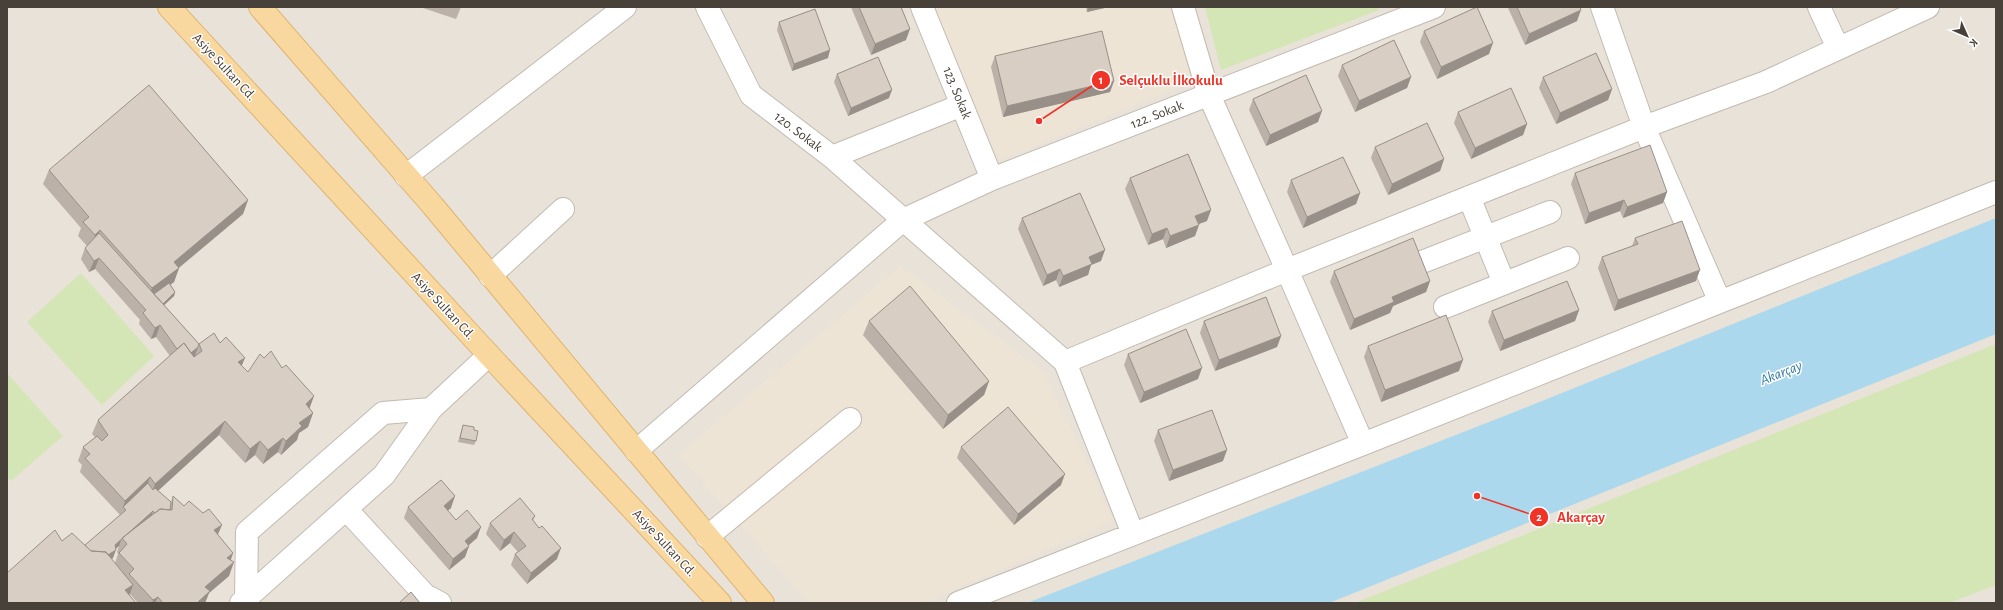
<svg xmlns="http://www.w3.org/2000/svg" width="2003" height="610" viewBox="0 0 2003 610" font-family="'Alegreya Sans',sans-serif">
	<rect width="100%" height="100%" fill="#f4f1ea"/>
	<path fill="#e8e2d9" d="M7,7H1996V603H7Z"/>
	<path fill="#ede4d5" d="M934,7H1173L1193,81L999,161Z
		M900,266L1045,373L1114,521L923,603H809L679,455Z"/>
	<path fill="#d4e6b6" d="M1205,7H1378L1379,10L1221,70Z
		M81,273L154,356L102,405L27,322Z
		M1996,344V585L1949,603H1355Z
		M7,373L63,436L11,481L7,476Z"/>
	<path fill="#abd8ed" d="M1996,218V334L1329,603H1027L1517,411Z"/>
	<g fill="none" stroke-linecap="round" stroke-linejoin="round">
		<defs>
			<path id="minor" d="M707,7L751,95L832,157L962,105
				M922,7L992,179
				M1183,7L1209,95L1287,270L1644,127L1602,7
				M1819,7L1838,48
				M832,157L1065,362L1287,270L1363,444
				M406,176L625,7
				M1469,197L1504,283
				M1422,262L1550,212
				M490,276L563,209
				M1720,302L1644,127L1766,82L1928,7
				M1445,307L1568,258
				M1065,362L1133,534
				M636,451L903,220L992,179L1434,7
				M346,509L425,595L440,603
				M707,537L850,419
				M246,598L247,532L383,413L431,409
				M241,603L384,475L431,409L489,355
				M958,603L1363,444L1996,192"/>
			<path id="major" d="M169,7L489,355L720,603
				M260,7L433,206L763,603"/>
		</defs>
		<use href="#minor" stroke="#c3bab0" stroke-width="24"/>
		<use href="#major" stroke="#deb36e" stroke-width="24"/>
		<use href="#minor" stroke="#fff" stroke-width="22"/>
		<use href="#major" stroke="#f9d89f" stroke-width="22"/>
	</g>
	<path fill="#bbb1a8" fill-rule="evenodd" d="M420,7H461L456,19Z
		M851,7H901L906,40L871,55Z
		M1086,7H1109L1087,12Z
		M1509,7H1580L1577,21L1525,45L1508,8Z
		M779,22L828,58L792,71L777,30Z
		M1424,31L1489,54L1437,79L1420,42Z
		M995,56L1114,81L1110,92L1003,117L991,67Z
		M1342,65L1411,77L1407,88L1355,112L1338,76Z
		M837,74L889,98L848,116L834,82Z
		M1543,77L1612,89L1608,100L1556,124L1539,88Z
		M1253,99L1318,122L1266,146L1249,110Z
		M1458,112L1527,124L1523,135L1471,159L1454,123Z
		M1375,147L1444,159L1440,171L1388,195L1371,158Z
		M49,170L248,200L243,214L179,268L174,282L170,285L175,292L174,296L164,305L199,344L220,343L248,372L264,358L282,368L313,413L308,427L299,433L297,440L281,455L278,452L263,464L255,455L245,463L219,435L158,491L171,502L173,496L184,506L218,535L233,553L231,560L229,576L209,593L205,603H138L130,594V595L62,541L85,545L120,515L80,472L82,465L78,461L83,447L95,437L92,434L98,420L170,356L156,337L151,339L139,324L140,320L95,269L89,272L81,259L85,248L87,246L78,236L81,228L43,184ZM119,546L117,552L118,554L115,563L111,559L113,558L115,549Z
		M1575,173L1667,192L1663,203L1623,218L1620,211L1585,224L1571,184Z
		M1130,178L1207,221L1198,224L1195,236L1166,248L1163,239L1148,245L1125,189Z
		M1291,180L1360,193L1356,204L1303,228L1287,192Z
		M1022,218L1101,261L1091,265L1088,275L1059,287L1056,280L1043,286L1018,229Z
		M1635,238L1696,281L1614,311L1598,268L1602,257L1632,246Z
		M1334,271L1430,281L1426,292L1393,306L1390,313L1350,330L1330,282Z
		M1579,310L1575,321L1500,351L1488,322L1492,311Z
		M869,321L989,381L984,395L943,429L863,335Z
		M1204,321L1281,336L1277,347L1215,371L1200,333Z
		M1368,346L1459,371L1381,402L1364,357Z
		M1128,354L1198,379L1140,403L1124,365Z
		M463,425L474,430L476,441L474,445L458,442Z
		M1158,430L1223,461L1169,481L1154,441Z
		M961,447L1061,485L1014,525L957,458Z
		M408,507L451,508L447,511L456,520L477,538L468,545L469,546L465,557L449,570L404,518Z
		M535,516L533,521L557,559L527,584L511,565L515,554L518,552L510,543L500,551L486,534L490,523Z"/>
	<path fill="#989088" d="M1088,7H1109L1087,12Z
		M1581,10L1577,21L1525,45L1529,34Z
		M910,29L906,40L871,55L875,44Z
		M1493,43L1489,54L1437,79L1441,67Z
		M830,50L828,58L792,71L794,64Z
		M1411,77L1407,88L1355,112L1359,101Z
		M1114,81L1110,92L1003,117L1007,106Z
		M1612,89L1608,100L1556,124L1560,113Z
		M892,90L889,98L848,116L851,108Z
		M1322,111L1318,122L1266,146L1270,135Z
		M1527,124L1523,135L1471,159L1475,148Z
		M1444,159L1440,171L1388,195L1392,184Z
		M1667,192L1663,203L1623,218L1627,207Z
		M1360,193L1356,204L1303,228L1307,217Z
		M248,200L243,214L176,270L179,268L174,282L150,300L148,298L152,288L174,262Z
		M1624,200L1620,211L1585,224L1589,213Z
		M1211,210L1207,221L1191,227L1195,216Z
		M1199,225L1195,236L1166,248L1170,236Z
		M1167,228L1163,239L1148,245L1152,234Z
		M100,230L95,245L90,249L95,235Z
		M1105,250L1101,261L1091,265L1088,275L1059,287L1063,276L1089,257Z
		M99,258L95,269L89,272L94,261Z
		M1060,269L1056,280L1043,286L1047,275Z
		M1700,270L1696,281L1614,311L1618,300Z
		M1430,281L1426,292L1393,306L1390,313L1350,330L1354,319L1392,297Z
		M175,292L174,296L157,312L158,309Z
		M1579,310L1575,321L1500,351L1504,340Z
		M160,325L156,337L151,339L155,328Z
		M1281,336L1277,347L1215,371L1219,360Z
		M198,347L194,358L189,354Z
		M245,358L239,372L238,362Z
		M1463,360L1459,371L1381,402L1385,390Z
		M1202,368L1198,379L1140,403L1144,392Z
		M989,381L984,395L943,429L948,415Z
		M314,396L309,410L306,404Z
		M313,413L308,427L299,433L297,440L281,455L286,441L299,423Z
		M225,421L219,435L150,498L155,484Z
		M283,438L278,452L263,464L268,450Z
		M260,441L255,455L245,463L250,449Z
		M1227,450L1223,461L1169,481L1173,470Z
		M1065,474L1061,485L1014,525L1018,514Z
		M150,477L145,491L123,507L125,501Z
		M455,496L451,508L440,517L444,506Z
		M153,511L151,519L122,538L119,546L112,552L115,545Z
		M222,525L216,539L214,530Z
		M481,527L477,538L461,552L465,541Z
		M514,532L510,543L500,551L504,540Z
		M469,546L465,557L449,570L453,559Z
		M561,548L557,559L527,584L531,573Z
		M116,550L113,558L100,566L86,565Z
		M233,553L228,567L234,562L229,576L209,593L205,603H197L205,587L227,558Z
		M133,585L128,599L125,590Z
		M158,597L155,603H152L153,600Z"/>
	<path fill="#d9cec3" stroke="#989088" d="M859,7H901L910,29L875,44Z
		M1477,7L1493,43L1441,67L1424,31Z
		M1517,7H1580L1581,10L1529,34Z
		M815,9L830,50L794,64L779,22Z
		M1102,31L1114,81L1007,106L995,56Z
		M1394,40L1411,77L1359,101L1342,65Z
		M1596,53L1612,89L1560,113L1543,77Z
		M878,57L892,90L851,108L837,74Z
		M1306,75L1322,111L1270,135L1253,99Z
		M149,85L248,200L174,262L179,268L152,288L100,230L95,235L83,222L89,217L49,170Z
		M1511,88L1527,124L1475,148L1458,112Z
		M1427,123L1444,159L1392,184L1375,147Z
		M1650,145L1667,192L1627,207L1624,200L1589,213L1575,173Z
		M1188,154L1211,210L1195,216L1199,225L1170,236L1167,228L1152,234L1130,178Z
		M1343,157L1360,193L1307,217L1291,180Z
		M1080,193L1105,250L1089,257L1092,264L1063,276L1060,269L1047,275L1022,218Z
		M1682,221L1700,270L1618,300L1602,257L1638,244L1635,238Z
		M99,233L199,344L198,347L191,353L184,343L177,349L160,325L155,328L143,313L146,310L99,258L94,261L85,248Z
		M1413,238L1430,281L1392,297L1394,302L1354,319L1334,271Z
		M1567,281L1579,310L1504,340L1492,311Z
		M169,283L175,292L163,304L154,294Z
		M910,286L989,381L948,415L869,321Z
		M1266,297L1281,336L1219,360L1204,321Z
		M1446,315L1463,360L1385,390L1368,346Z
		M1186,329L1202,368L1144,392L1128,354Z
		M214,333L220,343L226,337L245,358L238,362L248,372L260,354L264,358L271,351L282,368L286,365L314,396L306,404L313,413L299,423L302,426L286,441L283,438L268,450L260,441L250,449L225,421L155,484L150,477L125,501L85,458L90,454L83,447L97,436L102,441L108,435L98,420L184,343L194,357L202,351L199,344Z
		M1008,407L1065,474L1018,514L961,447Z
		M1212,410L1227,450L1173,470L1158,430Z
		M463,425L474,427V430L478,431L476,441L460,438Z
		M441,480L455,496L444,506L456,520L467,510L481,527L465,541L469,546L453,559L408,507Z
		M148,483L153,490L155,488L171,502L170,510L160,509L155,513L153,511L115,545L116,550L108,555L106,552L91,551L85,545L126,510L123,507Z
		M173,496L184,506L189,501L203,513L209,509L222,525L214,530L233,553L227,558L234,562L205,587L210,591L197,603H163L158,597L153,600L129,574L134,569L119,553L127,544L122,538L160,509L172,510Z
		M520,498L535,516L532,519L539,528L542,526L561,548L531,573L515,554L526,546L514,532L504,540L490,523Z
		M55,530L62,541L72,533L91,551L106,552L133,585L125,590L136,603H7V573Z
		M411,592L420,603H399Z"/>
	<g text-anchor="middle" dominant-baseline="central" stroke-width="3" stroke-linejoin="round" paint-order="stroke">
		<g font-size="14" fill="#484139" stroke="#fff">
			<text transform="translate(224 67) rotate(47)">Asiye Sultan Cd.</text>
			<text transform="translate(957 93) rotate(68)">123. Sokak</text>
			<text transform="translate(1157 115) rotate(-21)">122. Sokak</text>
			<text transform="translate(798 132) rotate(37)">120. Sokak</text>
			<text transform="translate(443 306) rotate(47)">Asiye Sultan Cd.</text>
			<text transform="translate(664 543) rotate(47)">Asiye Sultan Cd.</text>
		</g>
		<g font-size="15" font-style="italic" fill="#327ba0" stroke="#fff">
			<text transform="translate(1781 373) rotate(-22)">Akarçay</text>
		</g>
	</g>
	<path fill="none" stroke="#ef3427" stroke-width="1.5" d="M1039 121L1101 80M1477 496L1539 517"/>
	<g fill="#ef3427" stroke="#fff" stroke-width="1.5">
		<circle cx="1039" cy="121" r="4"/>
		<circle cx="1477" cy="496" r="4"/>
		<circle cx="1101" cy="80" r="10"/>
		<circle cx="1539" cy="517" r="10"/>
	</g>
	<g font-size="12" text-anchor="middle" font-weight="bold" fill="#fff">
		<text x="1101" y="84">1</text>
		<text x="1539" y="521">2</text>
	</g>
	<g font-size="15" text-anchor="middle" font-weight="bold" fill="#ef3427" stroke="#fff" stroke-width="3" stroke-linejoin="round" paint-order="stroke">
		<text x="1171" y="85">Selçuklu İlkokulu</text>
		<text x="1581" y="522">Akarçay</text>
	</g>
	<rect width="2003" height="610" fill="none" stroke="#484139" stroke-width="16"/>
	<g transform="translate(1967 36) rotate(135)" stroke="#ffffff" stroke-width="3" paint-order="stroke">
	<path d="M0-3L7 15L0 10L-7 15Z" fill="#484139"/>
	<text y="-6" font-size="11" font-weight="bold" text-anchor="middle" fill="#484139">K</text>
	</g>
</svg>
